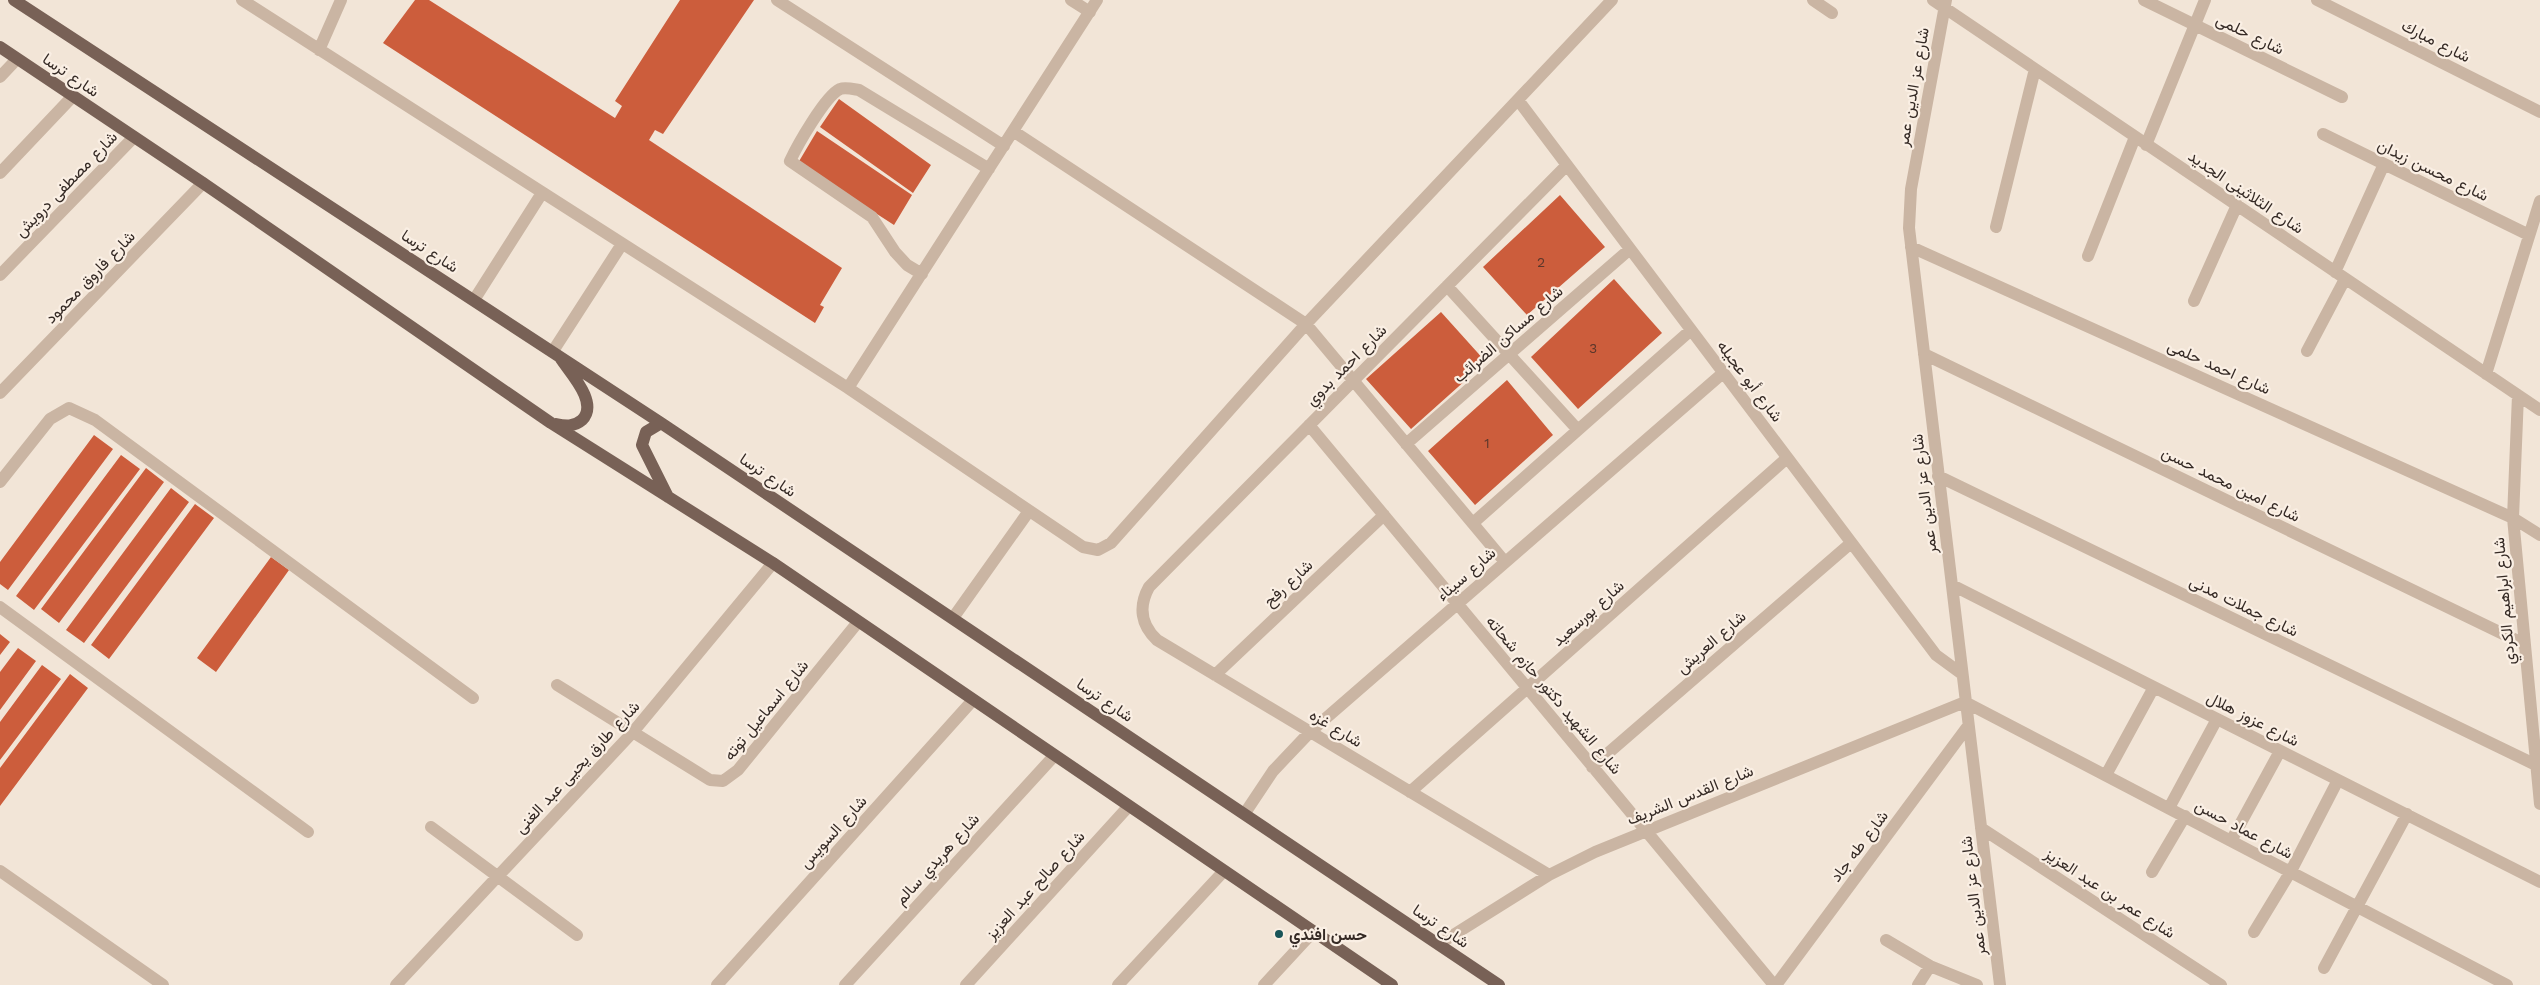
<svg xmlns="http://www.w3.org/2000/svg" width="2540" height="985" viewBox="0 0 2540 985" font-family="'Work Sans',Vazirmatn,sans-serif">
	<rect width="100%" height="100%" fill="#f2e5d7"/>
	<path fill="#cc5d3c" d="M415,0H429L615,118L622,106L615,101L680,0H754L663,134L655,130L649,140L842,268L820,305L824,307L815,323L383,43Z
		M839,99L931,165L913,193L820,127Z
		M817,131L912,195L894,225L798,163Z
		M1560,195L1605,247L1527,315L1483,267Z
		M1614,279L1662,333L1578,409L1531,357Z
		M1441,312L1486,362L1411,429L1366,379Z
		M1507,380L1553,435L1475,505L1428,451Z
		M94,435L113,449L8,590L0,584V562Z
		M121,455L140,469L34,610L16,596Z
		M146,468L164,482L59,623L41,609Z
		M171,488L189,502L84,643L66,630Z
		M195,504L214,518L109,659L91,645Z
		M271,557L289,570L216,672L197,658Z
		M0,634L10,642L0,655Z
		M18,648L36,661L0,710V672Z
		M42,665L61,679L0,760V722Z
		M70,674L88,688L0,806V768Z"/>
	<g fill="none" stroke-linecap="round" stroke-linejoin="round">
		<path stroke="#cab5a3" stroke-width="12" d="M242,0L848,388L1083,547L1098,550L1111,543L1306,324L1612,0
			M777,0L1004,146
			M1071,0L1090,12
			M1813,0L1832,13
			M1933,0L2540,410
			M1946,0L1911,189L1909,228L2000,985
			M2144,0L2342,97
			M2317,0L2540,112
			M319,50L341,0
			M0,77L17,59
			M1518,100L1936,655L1962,674
			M1013,131L1306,324L1505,562
			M2323,134L2529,235
			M2146,145L2205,0
			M0,173L73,96
			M1996,227L2035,69
			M1911,247L2513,518L2540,535
			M2088,256L2135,137
			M2335,272L2384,164
			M922,274L907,265L895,252L872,217L790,161C797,146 825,96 840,89C845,87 853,89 859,90L989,169
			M0,275L134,137
			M1447,286L1578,430
			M474,300L542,193
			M2194,301L2237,205
			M553,351L622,244
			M2307,351L2345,279
			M1924,354L2524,644
			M2486,374L2540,201
			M848,388L1097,0
			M0,393L203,183
			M2518,395L2513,518L2540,804
			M1309,425L1774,985
			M1406,444L1630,249
			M1938,476L2536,765
			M0,482L50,419L69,408L95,420L473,698
			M1473,523L1691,330
			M1952,585L2540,882
			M0,607L308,832
			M953,618L1029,511
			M1215,675L1384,515
			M557,685L710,780L723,781L738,770L858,622
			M1592,767L1851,543
			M2106,775L2154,687
			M1410,792L1787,458
			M2169,808L2217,719
			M1245,813L1273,771L1310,732L1723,373
			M431,827L577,935
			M1981,828L2221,985
			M2231,841L2280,751
			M0,871L163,985
			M2152,872L2185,816
			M1549,875L1157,640C1141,625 1138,607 1149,587L1567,165
			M2254,932L2291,871L2338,780
			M1886,940L1930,966L1977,985
			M1439,944L1549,875L1595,852L1965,702L2507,985
			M2324,968L2407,814
			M396,985L633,732L773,563
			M717,985L973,700
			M845,985L1054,756
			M966,985L1128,807
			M1118,985L1223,872
			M1264,985L1313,932
			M1776,985L1968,726
			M1918,985L1930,966"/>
		<path stroke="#786156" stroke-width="12" d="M14,0L661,423L1499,985
			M0,47L203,183L551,423L773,563L1392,985
			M661,423L646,432L642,445L668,497
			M556,424C565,426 574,427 582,420C599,403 571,374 561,359"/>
	</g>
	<circle fill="#195458" stroke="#faefe4" stroke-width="2" cx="1279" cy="934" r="5"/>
	<g text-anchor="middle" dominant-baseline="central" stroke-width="4.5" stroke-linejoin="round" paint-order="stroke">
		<g font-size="14" fill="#5b372b">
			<text x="1541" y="262">2</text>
			<text x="1593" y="348">3</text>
			<text x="1487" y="443">1</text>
		</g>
		<g font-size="16" fill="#352a25" stroke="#faefe4">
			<text transform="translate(2250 34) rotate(26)">شارع حلمى</text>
			<text transform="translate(2436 41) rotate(27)">شارع مبارك</text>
			<text transform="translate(71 75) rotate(34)">شارع ترسا</text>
			<text transform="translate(1913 87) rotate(-80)">شارع عز الدين عمر</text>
			<text transform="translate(2433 170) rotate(26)">شارع محسن زيدان</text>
			<text transform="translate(66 184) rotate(-46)">شارع مصطفى درويش</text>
			<text transform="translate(2246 192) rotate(34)">شارع الثلاثينى الجديد</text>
			<text transform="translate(430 251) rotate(33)">شارع ترسا</text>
			<text transform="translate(90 277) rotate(-46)">شارع فاروق محمود</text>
			<text transform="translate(1508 334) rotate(-41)">شارع مساكن الضرائب</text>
			<text transform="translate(1346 365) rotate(-45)">شارع احمد بدوي</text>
			<text transform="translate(2219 367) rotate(24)">شارع احمد حلمى</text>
			<text transform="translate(1750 381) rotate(53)">شارع أبو عجيله</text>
			<text transform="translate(768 475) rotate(34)">شارع ترسا</text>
			<text transform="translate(2231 484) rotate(26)">شارع امين محمد حسن</text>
			<text transform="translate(1924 494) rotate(-97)">شارع عز الدين عمر</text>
			<text transform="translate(1466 574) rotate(-41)">شارع سيناء</text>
			<text transform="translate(1288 583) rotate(-43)">شارع رفح</text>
			<text transform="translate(2504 601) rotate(-95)">شارع ابراهيم الكردي</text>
			<text transform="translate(2244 606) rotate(26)">شارع جملات مدنى</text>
			<text transform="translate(1588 613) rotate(-42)">شارع بورسعيد</text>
			<text transform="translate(1711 642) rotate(-41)">شارع العريش</text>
			<text transform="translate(1554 695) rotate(50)">شارع الشهيد دكتور حازم شحاته</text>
			<text transform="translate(1105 700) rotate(34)">شارع ترسا</text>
			<text transform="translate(766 710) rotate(-51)">شارع اسماعيل توته</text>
			<text transform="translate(2253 719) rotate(27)">شارع عزوز هلال</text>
			<text transform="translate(1336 728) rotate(31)">شارع غزه</text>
			<text transform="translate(577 767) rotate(-47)">شارع طارق يحيى عبد الغنى</text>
			<text transform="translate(1690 795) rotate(-22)">شارع القدس الشريف</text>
			<text transform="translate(2244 829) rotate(28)">شارع عماد حسن</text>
			<text transform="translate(833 832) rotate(-48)">شارع السويس</text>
			<text transform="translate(1859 846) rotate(-53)">شارع طه جاد</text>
			<text transform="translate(937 859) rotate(-48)">شارع هريدي سالم</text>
			<text transform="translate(1035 885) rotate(-48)">شارع صالح عبد العزيز</text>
			<text transform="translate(2110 893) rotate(33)">شارع عمر بن عبد العزيز</text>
			<text transform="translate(1973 896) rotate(-97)">شارع عز الدين عمر</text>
			<text transform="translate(1441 926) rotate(34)">شارع ترسا</text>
		</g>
		<g font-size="16" font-weight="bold" fill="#352a25" stroke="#faefe4" text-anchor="start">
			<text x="1289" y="934">حسن افندي</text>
		</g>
	</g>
</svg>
